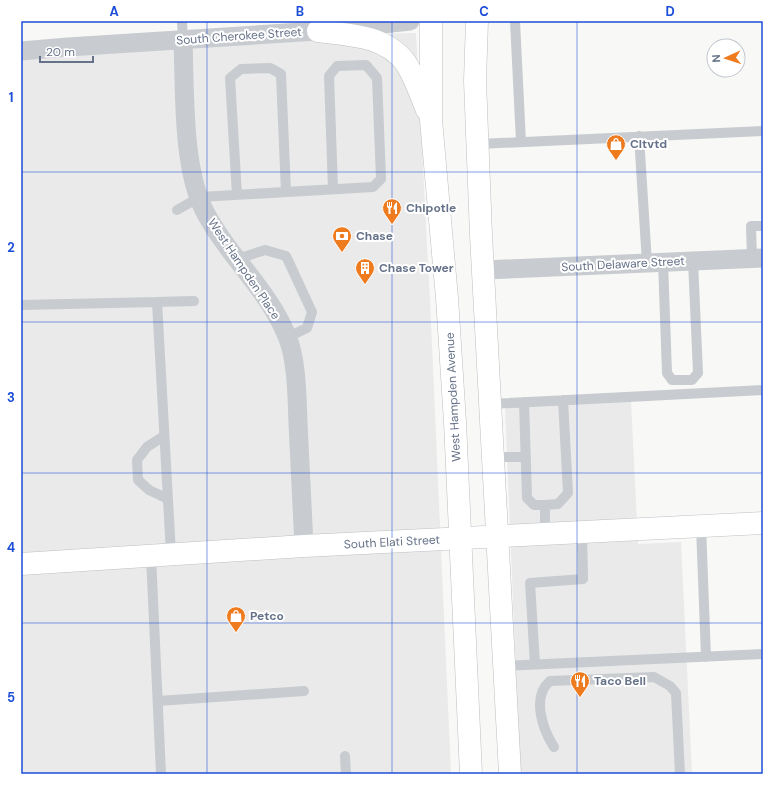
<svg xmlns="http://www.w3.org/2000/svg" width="784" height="795" viewBox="0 0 784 795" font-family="'DM Sans',sans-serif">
	<rect width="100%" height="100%" fill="#f8f9f6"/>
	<path fill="#e9eae9" d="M416,33L430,301L451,774H21V43Z
		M631,401L638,544L681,542L692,774H526L520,770L505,408Z"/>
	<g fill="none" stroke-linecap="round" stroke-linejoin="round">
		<defs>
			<path id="secondary" d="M21,564L304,546L763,523"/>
			<path id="highway" d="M431,21V120L447,298L455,422L471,774
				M477,21L475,81L481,235L510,774
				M318,31C349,35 384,35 405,62C415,76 420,94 427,110"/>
		</defs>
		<use href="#secondary" stroke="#bdc0c6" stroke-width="23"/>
		<use href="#highway" stroke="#bdbec2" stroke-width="23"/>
		<path stroke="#c8cbcf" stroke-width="10" d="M182,21L183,40
			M515,21L521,142
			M639,136L647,263
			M478,144L763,131
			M237,195L230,78L241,69L270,68L281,74L286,192
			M177,210L200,197L373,187L381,179L377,78L366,65L337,66L329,76L333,189
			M752,258L751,226H763
			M237,259L265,250L286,256L312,312L307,328L288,337
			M663,262L667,373L672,380H692L698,373L693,261
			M157,302L194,301
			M21,305L157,302L171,554
			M524,402L527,498L534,505H545
			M491,404L763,390
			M164,436L147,447L137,460L138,480L149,490L168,499
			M494,457H526
			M701,526L706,657
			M545,534V505L558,504L568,493L563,400
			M151,556L161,774
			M535,664L530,583L583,579L582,532
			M505,666L763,654
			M158,701L304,691
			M554,747C543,730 531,697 550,681L654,677L670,686L676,693L680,774
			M345,756L346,774"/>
		<path stroke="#c8cbcf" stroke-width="19" d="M183,40C185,90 182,166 204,210C227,255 268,289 287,336C297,360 297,397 298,423C300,464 302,505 304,546
			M21,51L68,47L318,31L410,21
			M484,270L763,258"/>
		<use href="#secondary" stroke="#fff" stroke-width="22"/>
		<use href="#highway" stroke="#fff" stroke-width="22"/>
	</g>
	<path fill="none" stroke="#1d4ed8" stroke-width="1" stroke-opacity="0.55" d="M207,21V774M392,21V774M577,21V774M21,172H763M21,322H763M21,473H763M21,623H763"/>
	<defs>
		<symbol id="shop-pin" viewBox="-11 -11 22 30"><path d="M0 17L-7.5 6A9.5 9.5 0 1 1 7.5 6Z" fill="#ef7b1f" stroke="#fff"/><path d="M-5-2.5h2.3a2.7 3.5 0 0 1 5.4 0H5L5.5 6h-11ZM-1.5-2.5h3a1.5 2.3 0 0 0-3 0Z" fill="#fff"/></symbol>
		<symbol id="restaurant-pin" viewBox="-11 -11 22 30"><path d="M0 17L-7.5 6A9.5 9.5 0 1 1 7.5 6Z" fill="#ef7b1f" stroke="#fff"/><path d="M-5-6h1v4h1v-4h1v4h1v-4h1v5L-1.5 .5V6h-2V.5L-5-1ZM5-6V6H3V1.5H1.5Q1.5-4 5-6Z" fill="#fff"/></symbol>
		<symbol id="bank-pin" viewBox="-11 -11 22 30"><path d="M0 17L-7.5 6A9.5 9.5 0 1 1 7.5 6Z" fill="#ef7b1f" stroke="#fff"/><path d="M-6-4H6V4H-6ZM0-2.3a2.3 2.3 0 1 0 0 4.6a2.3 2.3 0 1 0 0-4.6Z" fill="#fff"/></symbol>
		<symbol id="building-pin" viewBox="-11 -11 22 30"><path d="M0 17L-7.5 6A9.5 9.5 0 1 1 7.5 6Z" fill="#ef7b1f" stroke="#fff"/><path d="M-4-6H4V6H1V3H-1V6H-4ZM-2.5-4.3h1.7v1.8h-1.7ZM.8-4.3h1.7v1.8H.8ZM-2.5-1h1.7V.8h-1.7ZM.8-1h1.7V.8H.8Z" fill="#fff"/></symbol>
	</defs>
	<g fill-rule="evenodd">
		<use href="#shop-pin" x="605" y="133" width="22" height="30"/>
		<use href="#restaurant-pin" x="381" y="197" width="22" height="30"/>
		<use href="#bank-pin" x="331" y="225" width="22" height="30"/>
		<use href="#building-pin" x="354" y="257" width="22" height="30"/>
		<use href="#shop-pin" x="225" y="605" width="22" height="30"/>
		<use href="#restaurant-pin" x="569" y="670" width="22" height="30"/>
	</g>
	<g text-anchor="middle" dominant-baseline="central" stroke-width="4" stroke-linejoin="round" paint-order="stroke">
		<g font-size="12" fill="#667289" stroke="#fff">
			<text transform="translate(239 36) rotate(-4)">South Cherokee Street</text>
			<text transform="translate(623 264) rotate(-3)">South Delaware Street</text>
			<text transform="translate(244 269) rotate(56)">West Hampden Place</text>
			<text transform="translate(453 397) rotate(-93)">West Hampden Avenue</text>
			<text transform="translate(392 542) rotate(-3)">South Elati Street</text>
		</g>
		<g font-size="12" font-weight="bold" fill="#667289" stroke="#fff" text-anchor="start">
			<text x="630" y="144">Cltvtd</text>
			<text x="406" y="208">Chipotle</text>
			<text x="356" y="236">Chase</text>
			<text x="379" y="268">Chase Tower</text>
			<text x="250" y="616">Petco</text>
			<text x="594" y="681">Taco Bell</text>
		</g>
	</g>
	<rect width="784" height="795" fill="none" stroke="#ffffff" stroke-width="44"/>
	<g transform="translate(726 58) rotate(267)"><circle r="19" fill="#ffffff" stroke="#c2c7d0"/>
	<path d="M0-3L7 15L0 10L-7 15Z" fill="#ef7b1f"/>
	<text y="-6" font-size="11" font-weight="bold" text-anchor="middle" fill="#667289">N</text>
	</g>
	<path d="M40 56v6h53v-6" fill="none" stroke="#667289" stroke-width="2"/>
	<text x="46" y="56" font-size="12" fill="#667289" stroke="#ffffff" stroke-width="3" paint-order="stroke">20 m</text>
	<rect x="22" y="22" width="740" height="751" fill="none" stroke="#1d4ed8" stroke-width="1.5"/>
	<g font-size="13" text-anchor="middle" font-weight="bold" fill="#1d4ed8">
		<text x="114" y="16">A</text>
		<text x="300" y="16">B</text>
		<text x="484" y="16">C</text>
		<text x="670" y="16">D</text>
		<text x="11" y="102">1</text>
		<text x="11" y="252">2</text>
		<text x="11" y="402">3</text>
		<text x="11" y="552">4</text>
		<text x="11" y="702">5</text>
	</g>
</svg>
